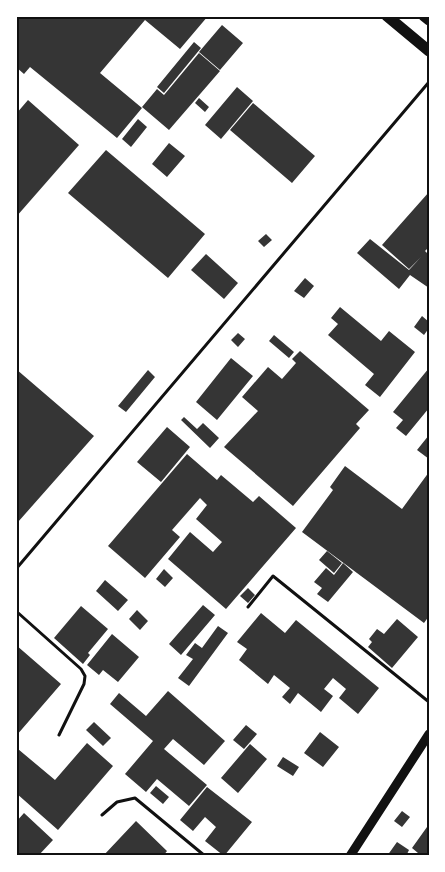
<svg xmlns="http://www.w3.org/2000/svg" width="445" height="872" viewBox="0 0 445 872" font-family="'Sofia Sans Condensed',sans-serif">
	<rect width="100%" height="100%" fill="#fff"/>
	<path fill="#353535" d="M16,16H208L180,49L145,20L100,73L142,108L117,138L30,67L24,74L16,67Z
		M222,25L243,43L220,70L199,52Z
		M194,42L201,48L164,93L157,87Z
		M199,53L220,71L169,130L142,107L157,89L164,95Z
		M237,87L253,101L221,139L205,125Z
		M199,98L209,107L205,112L195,103Z
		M28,100L79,145L16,217V114Z
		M253,103L315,156L292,183L230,130Z
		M138,119L147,127L131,147L122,139Z
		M169,143L185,156L167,177L152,164Z
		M106,150L205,234L168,278L68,193Z
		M429,192V247L425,251L429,255V288L410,275L399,289L357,253L370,239L409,270L421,257L409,269L382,245Z
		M266,234L272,240L264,247L258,241Z
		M206,254L238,283L224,299L191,270Z
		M305,278L314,286L304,298L294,291Z
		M340,307L381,341L389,331L415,352L380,397L365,385L374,374L328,335L338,324L331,318Z
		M422,316L429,322V328L424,335L414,327Z
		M238,333L245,339L238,347L231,340Z
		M274,335L294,352L289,358L269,341Z
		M300,351L369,410L356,424L360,428L293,506L224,447L258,411L242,397L268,367L282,379L296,363L292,359Z
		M231,358L253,376L217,420L196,402Z
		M429,368V408L406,436L396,428L403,420L393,412Z
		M16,369L94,436L18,522L16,521Z
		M148,370L155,377L126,412L118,406Z
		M184,417L197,429L203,423L219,438L210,448L181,420Z
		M167,427L190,447L161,482L137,462Z
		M429,435V459L417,450Z
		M187,454L217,480L221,475L253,502L259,496L296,528L226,609L168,559L190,532L213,552L222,542L196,519L207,505L200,498L172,530L180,537L145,578L108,546Z
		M345,466L402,509L429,472V616L424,623L302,532L333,490L330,487Z
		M327,551L342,563L334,573L319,560Z
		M343,563L353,572L328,602L317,594L322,588L314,582L326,568L334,575Z
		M164,569L173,578L165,587L156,579Z
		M105,580L128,600L118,611L96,591Z
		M248,588L255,595L248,603L240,596Z
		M203,605L215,615L181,655L169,644Z
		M81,606L108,629L88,653L90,655L83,664L54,638Z
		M137,610L148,621L140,630L129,619Z
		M261,613L285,633L296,620L379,688L358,714L339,698L346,689L333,678L324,689L333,696L321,712L298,693L290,704L282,697L290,688L274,675L268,684L239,660L247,649L237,642Z
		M397,619L418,637L392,668L368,647L372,642L369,639L377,629L384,634Z
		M218,626L228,633L189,686L178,678L193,659L186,655L195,643L202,648Z
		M112,634L139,657L118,682L103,670L99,675L87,665Z
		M16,645L61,684L16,736Z
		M168,691L225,741L204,765L173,739L164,749L207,785L189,806L157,779L146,792L125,774L153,741L110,704L119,693L146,716Z
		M94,722L111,738L103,746L86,730Z
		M246,725L257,734L244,749L233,740Z
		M320,732L339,747L323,767L304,753Z
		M87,743L113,766L58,830L16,793V751L18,749L55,780Z
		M250,744L267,759L238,793L221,778Z
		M283,757L299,767L293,776L277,766Z
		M156,786L169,797L163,804L150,793Z
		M207,787L252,822L224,856L205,841L216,827L205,817L193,831L180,820Z
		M402,811L410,817L402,827L394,821Z
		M24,813L53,840L38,856H16V822Z
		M136,821L167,851L163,856H103Z
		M427,827L429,856H416L418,853L412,848Z
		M397,842L409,850L406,856H387Z"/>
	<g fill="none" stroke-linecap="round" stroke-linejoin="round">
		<path stroke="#111" stroke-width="3" d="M16,569L429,82
			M248,607L273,576L429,702
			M16,611L81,669L85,676L84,684L59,735
			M102,815L117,802L135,798L205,856"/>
		<path stroke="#111" stroke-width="9" d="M350,856L429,734"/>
		<path stroke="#111" stroke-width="11" d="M387,16L429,51
			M424,16L429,20"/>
	</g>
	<rect width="445" height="872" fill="none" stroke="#ffffff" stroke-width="35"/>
	<rect x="18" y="18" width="410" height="836" fill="none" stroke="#111" stroke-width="2"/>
</svg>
